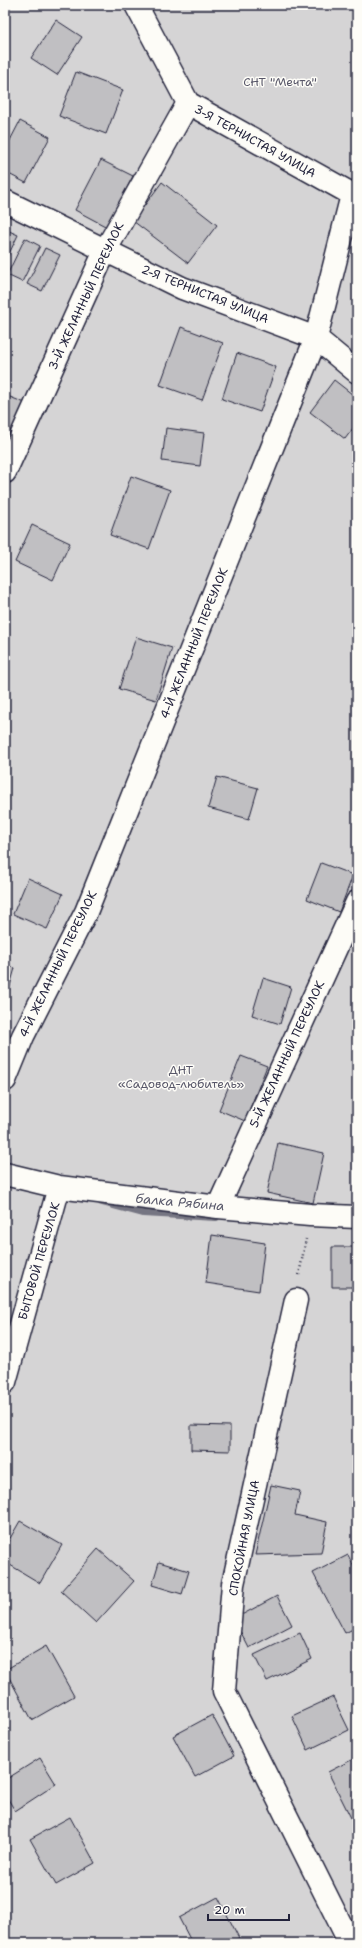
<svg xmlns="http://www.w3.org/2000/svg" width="362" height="1948" viewBox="0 0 362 1948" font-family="'Shantell Sans',sans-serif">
	<rect width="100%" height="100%" fill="#f4f3ef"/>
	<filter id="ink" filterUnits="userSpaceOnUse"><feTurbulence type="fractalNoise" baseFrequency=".025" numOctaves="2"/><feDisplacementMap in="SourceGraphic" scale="8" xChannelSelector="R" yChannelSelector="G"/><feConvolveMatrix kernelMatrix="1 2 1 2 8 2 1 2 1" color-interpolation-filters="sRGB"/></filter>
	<g filter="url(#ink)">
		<path fill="#d5d4d5" stroke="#7c7b88" d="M5,5H357V1943H5Z"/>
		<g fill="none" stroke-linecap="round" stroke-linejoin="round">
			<path stroke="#757582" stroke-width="8" d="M102,1202L143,1213L216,1217"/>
		</g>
		<path fill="#c0bfc2" stroke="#22223b" d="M56,20L82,37L57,75L31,58Z
			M76,72L123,90L106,134L59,116Z
			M20,121L50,137L26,183L5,172V150Z
			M101,160L133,176L107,227L75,210Z
			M162,182L217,225L188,263L133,221Z
			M7,230L18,235L5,262V234Z
			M25,238L40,246L22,282L7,275Z
			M45,248L60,255L42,291L27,284Z
			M181,327L223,343L202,400L160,385Z
			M237,353L276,367L260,412L222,399Z
			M334,380L357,398V423L345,439L310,412Z
			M5,395L25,403L5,447Z
			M166,428L204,433L200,466L162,461Z
			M131,476L170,490L149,549L110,535Z
			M32,525L70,543L53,580L15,562Z
			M136,637L172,648L156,700L119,689Z
			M217,777L258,788L249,819L208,808Z
			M321,863L353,875L339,912L307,899Z
			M28,878L63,894L47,929L13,914Z
			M5,965L15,968L5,1004Z
			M263,978L291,987L280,1024L252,1015Z
			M241,1056L267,1066L245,1121L219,1110Z
			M278,1143L324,1153L313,1203L267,1193Z
			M212,1235L265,1243L259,1291L206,1283Z
			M332,1247H357V1287H332Z
			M191,1425L230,1426V1451L191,1450Z
			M271,1485L300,1491L295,1515L327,1522L321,1553L255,1555Z
			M20,1521L62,1545L40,1583L5,1562V1547Z
			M98,1549L134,1581L96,1623L61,1591Z
			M348,1555L357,1573V1627L345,1633L313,1573Z
			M159,1562L189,1571L182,1594L152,1585Z
			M277,1596L292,1625L249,1648L234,1619Z
			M300,1633L312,1659L267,1681L254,1655Z
			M46,1646L74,1696L32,1720L5,1670Z
			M333,1697L349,1730L308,1750L292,1716Z
			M212,1715L234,1756L195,1777L173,1736Z
			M357,1757V1817L352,1820L328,1772Z
			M40,1758L56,1784L15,1811L5,1794V1780Z
			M70,1817L95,1863L56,1885L30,1839Z
			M218,1897L239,1938L229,1943H192L179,1918Z"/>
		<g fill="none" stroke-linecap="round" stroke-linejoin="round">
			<defs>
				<path id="minor" d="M136,5L188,103L357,197
					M5,201L182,288L316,338L357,372
					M5,472L105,251L188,103
					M5,1080L23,1036L86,912L316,338L352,195
					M5,1174L59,1187L218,1207L310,1215L357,1217
					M218,1207L357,902
					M296,1300L233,1584L224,1691L350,1943
					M5,1382L59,1187"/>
			</defs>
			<use href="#minor" stroke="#22223b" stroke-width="25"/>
			<path stroke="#22223b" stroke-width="2.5" stroke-dasharray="1 3" stroke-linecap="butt" d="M299,1275L306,1239"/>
			<use href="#minor" stroke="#fdfcf7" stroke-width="22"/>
		</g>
	</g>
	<g text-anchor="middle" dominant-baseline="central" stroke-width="3" stroke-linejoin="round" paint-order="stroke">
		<g font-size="12" fill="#585769" stroke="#fdfcf7">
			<text x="280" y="82">СНТ "Мечта"</text>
			<text x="181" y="1070">ДНТ<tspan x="181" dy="14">«Садовод-любитель»</tspan></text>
		</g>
		<g font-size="12" fill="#22223b" stroke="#fdfcf7">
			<text transform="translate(255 141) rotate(29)">3-Я ТЕРНИСТАЯ УЛИЦА</text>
			<text transform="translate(205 294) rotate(22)">2-Я ТЕРНИСТАЯ УЛИЦА</text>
			<text transform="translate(86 296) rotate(-65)">3-Й ЖЕЛАННЫЙ ПЕРЕУЛОК</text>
			<text transform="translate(194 643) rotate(-68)">4-Й ЖЕЛАННЫЙ ПЕРЕУЛОК</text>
			<text transform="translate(58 964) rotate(-64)">4-Й ЖЕЛАННЫЙ ПЕРЕУЛОК</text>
			<text transform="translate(287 1054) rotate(-65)">5-Й ЖЕЛАННЫЙ ПЕРЕУЛОК</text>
			<text transform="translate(39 1261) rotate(-74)">БЫТОВОЙ ПЕРЕУЛОК</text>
			<text transform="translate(244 1538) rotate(-79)">СПОКОЙНАЯ УЛИЦА</text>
		</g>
		<g font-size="13" font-style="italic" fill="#59596b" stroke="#fdfcf7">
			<text transform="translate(180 1202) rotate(5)">балка Рябина</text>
		</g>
	</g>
	<rect width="362" height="1948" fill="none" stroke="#fdfcf7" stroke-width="20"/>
	<rect x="10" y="10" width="342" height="1928" fill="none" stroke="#22223b" stroke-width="1.5" filter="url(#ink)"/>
	<path d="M208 1914v6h81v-6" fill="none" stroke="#22223b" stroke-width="2"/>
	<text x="214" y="1914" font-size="12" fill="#22223b" stroke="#fdfcf7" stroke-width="3" paint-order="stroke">20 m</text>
</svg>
